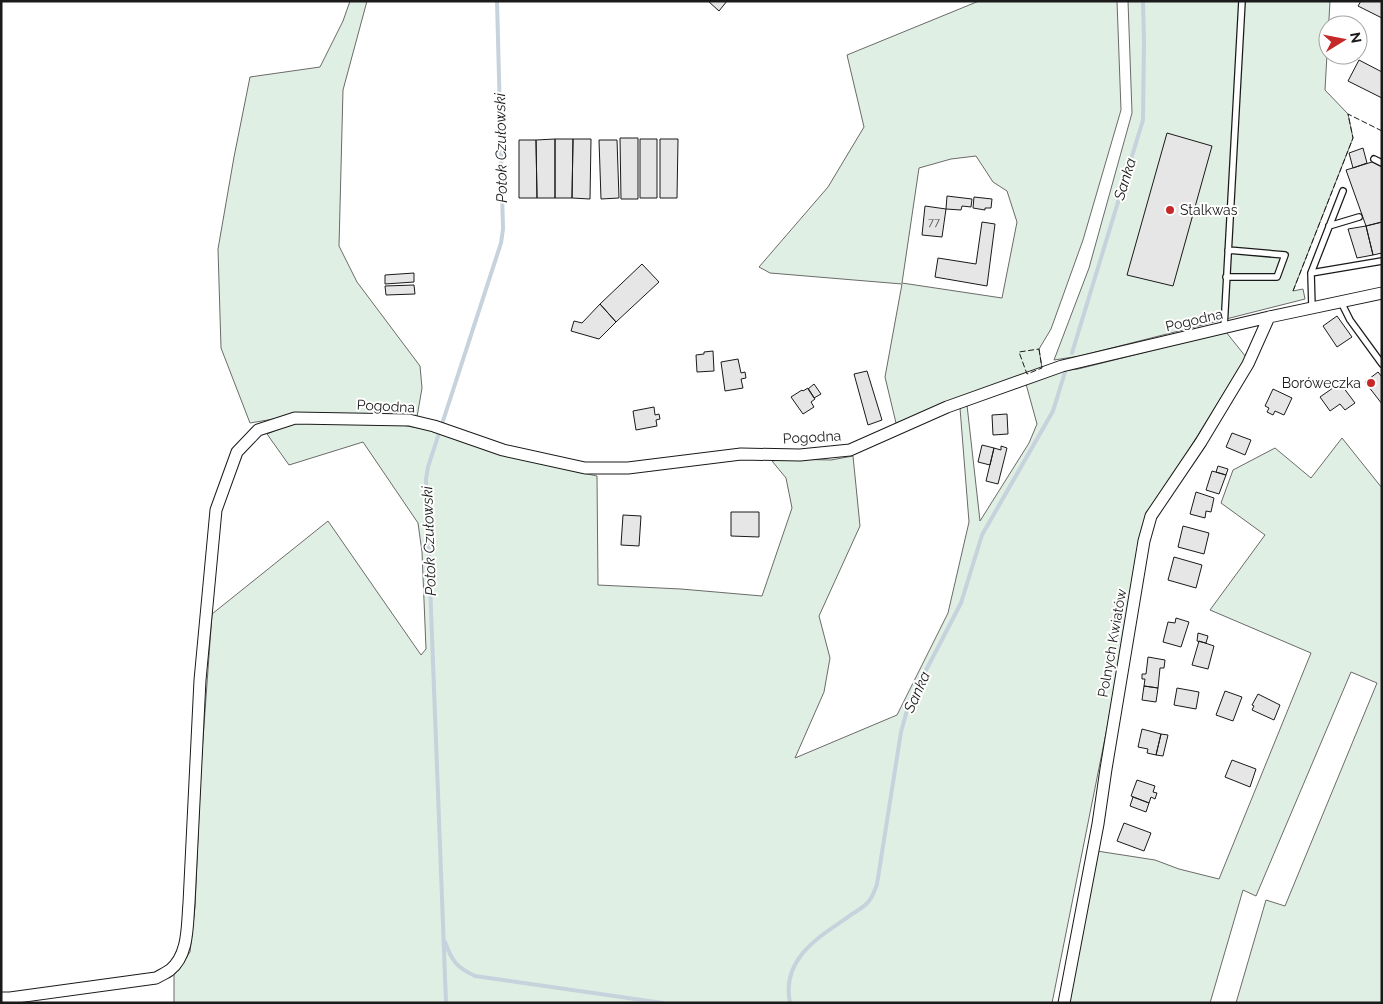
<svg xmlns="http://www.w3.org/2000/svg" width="1383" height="1004" viewBox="0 0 1383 1004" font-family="Raleway,sans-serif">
	<rect width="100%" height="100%" fill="#fff"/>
	<path fill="#e0efe3" stroke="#6a6a6a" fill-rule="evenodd" d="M350,1H367L343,90L339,246L357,282L420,366L422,388L417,417L303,414L250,423L221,348L218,249L234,157L250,77L320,67L343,21Z
		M979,1H1117L1121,110L1083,240L1051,329L1039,349L1042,368L896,423L885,377L902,284L770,273L759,267L828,187L864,127L847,55ZM976,156L993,182L1007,191L1017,222L1002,298L902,283L919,168L951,159Z
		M1128,1H1330L1325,90L1348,114L1353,138L1293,291L1303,289L1305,299L1080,356L1054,360L1089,268L1132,113Z
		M1226,332L1246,357L1164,490L1146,513L1107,728L1052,1003H174V975L190,952L195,907L201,767L212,614L328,521L421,655L426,649L422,552L418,523L363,442L289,465L267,434L296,422L402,425L434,431L569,470L597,476L598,585L681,589L762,596L792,508L786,478L772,461L787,459L831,460L853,456L860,526L819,616L830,658L824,692L795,758L897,715L948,613L969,522L960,408L967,405L980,521L1029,443L1037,424L1026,384L1059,371L1078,369Z
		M1342,438L1382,488V1003H1236L1266,900L1285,906L1377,683L1351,672L1256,896L1243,890L1210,1003H1069L1097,851L1155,860L1179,869L1219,879L1311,653L1210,610L1265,535L1221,503L1233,470L1275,448L1311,478Z"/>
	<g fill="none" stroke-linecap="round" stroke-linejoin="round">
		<path stroke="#c6d2dc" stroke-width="4" d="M1072,353L1143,120L1144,40L1143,1
			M445,942C452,961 456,967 475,976L663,1003
			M446,1003L426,479L428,467L501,243L503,229L497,1
			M790,1003C781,960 817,938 848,917C855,911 863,909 869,901C873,896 875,890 877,884L901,732L909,703L961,603L982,535L1053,411L1065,372"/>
	</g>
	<path fill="#e6e6e6" stroke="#1a1a1a" d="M708,1H727L719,11Z
		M1361,1H1382V18L1358,6Z
		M1359,60L1382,72V98L1348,81Z
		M1167,133L1212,146L1173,286L1127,275Z
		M620,138H638V199H621Z
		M555,139H573L572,198H555Z
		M555,139V198H537L536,140Z
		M573,139H591L590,199L572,198Z
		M640,139H657V198H640Z
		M660,139H678L677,198H660Z
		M519,140H536L537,198H519Z
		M599,140H617L619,198L601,199Z
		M1363,148L1367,163L1353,168L1349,153Z
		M1372,162L1382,167V222L1366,226L1346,170Z
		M947,196L972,199L971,207L962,206L961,210L946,209Z
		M974,197L992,199L991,208H985V210L973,208Z
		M925,206L946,209L942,237L922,235Z
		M982,222L995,224L987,286L935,277L938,258L976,264Z
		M1382,222V253L1373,255L1366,226Z
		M1366,226L1373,255L1357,258L1348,229Z
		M642,264L659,282L616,322L600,304Z
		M414,273V282L385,284V275Z
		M414,285L415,294L386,295L385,286Z
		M600,304L616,322L599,339L571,331L574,321L582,323Z
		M1337,316L1352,337L1337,347L1323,326Z
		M713,351L714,371L697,372L696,355L704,354V352Z
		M738,359L741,373L745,372L746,378L741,379L743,388L725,391L721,362Z
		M867,371L882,420L868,425L854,374Z
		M1378,372L1382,377V404L1365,382Z
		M1340,383L1355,403L1345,410L1340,404L1330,411L1320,397Z
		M814,384L821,394L814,398L808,389Z
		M808,388L815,399L811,402L814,407L803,414L791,397L802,390L803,391Z
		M1273,389L1292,398L1284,415L1275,411L1273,415L1267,412L1269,408L1265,406Z
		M654,407L655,415L659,414L660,419L656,420L657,426L636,430L633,411Z
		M1007,414L1008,434L993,435L992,415Z
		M1232,433L1251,440L1245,455L1226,447Z
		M982,445L994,448L990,465L978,462Z
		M1001,446L1007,448L998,484L986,481L994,448L1001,450Z
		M1218,466L1228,469L1226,475L1216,472Z
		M1212,471L1226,475L1219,494L1206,490Z
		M1196,492L1214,498L1211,512L1206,511L1205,518L1190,514Z
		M731,512H759V537L731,536Z
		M623,515L641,516L639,546L621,545Z
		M1183,526L1209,533L1204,554L1178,547Z
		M1174,557L1202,565L1196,588L1168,580Z
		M1176,618L1189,622L1181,647L1163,642L1168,622L1175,623Z
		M1198,633L1208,636L1206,643L1197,641Z
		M1199,641L1214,646L1208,669L1192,665Z
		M1148,657L1165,660L1164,668H1160L1158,688L1144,686L1145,679H1142V674H1146Z
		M1144,686L1158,688L1156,702L1142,700Z
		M1177,688L1199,692L1196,709L1174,705Z
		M1225,691L1242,697L1233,721L1216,715Z
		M1258,694L1280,705L1274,720L1252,710L1254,706L1252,705Z
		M1142,729L1161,734L1156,755L1147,753L1148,749L1138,747Z
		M1161,734L1168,735L1163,756L1156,755Z
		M1232,760L1256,769L1250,787L1225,777Z
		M1137,780L1155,786L1153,792L1157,793L1155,799L1151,797L1149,803L1131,796Z
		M1133,797L1149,803L1146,812L1130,806Z
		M1124,823L1151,833L1144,851L1117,841Z"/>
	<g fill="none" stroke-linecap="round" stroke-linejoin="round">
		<defs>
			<path id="lane" d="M1374,159L1382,163
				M1329,226L1359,217
				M1311,273L1343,191
				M1226,277H1277L1285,255L1228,250
				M1341,302L1350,320L1382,364
				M1312,308L1311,273L1382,261
				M1224,328L1242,1"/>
			<path id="street" d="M1,998H10L156,978C161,975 166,973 170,970C189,955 187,925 189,903L200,680L216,510L237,452L258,430L295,418L409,420L434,426L503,450L585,468H628L741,454L800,455L850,450L947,407L1062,366L1269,317L1382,293
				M1064,1003L1098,824L1106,769L1144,541L1151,516L1201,442L1248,364L1269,317"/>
		</defs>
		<use href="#lane" stroke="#1a1a1a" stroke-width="8"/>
		<use href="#street" stroke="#1a1a1a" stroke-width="13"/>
		<use href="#lane" stroke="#fff" stroke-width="5.5"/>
		<use href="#street" stroke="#fff" stroke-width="11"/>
		<path stroke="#1a1a1a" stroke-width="1" stroke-dasharray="6 2.5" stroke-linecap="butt" d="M1293,291L1353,138L1348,114L1382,131
			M1039,349L1042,368L1027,374L1019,352Z"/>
	</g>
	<g fill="#c62828" stroke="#fff" stroke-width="2">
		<circle cx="1170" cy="210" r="5"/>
		<circle cx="1371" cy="383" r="5"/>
	</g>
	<g text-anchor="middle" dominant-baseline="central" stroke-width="4" stroke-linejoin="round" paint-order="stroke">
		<g font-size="11" fill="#4d4d4d">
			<text x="934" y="222">77</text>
		</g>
		<g font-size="14" fill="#1a1a1a" stroke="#fff" text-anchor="start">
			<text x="1180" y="210">Stalkwas</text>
			<text x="1361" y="383" text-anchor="end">Boróweczka</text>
		</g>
		<g font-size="14" fill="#1a1a1a" stroke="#fff">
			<text transform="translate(1194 320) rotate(-13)">Pogodna</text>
			<text transform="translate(386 406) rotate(3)">Pogodna</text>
			<text transform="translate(812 437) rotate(-3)">Pogodna</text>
			<text transform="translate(1112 643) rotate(-80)">Polnych Kwiatów</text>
		</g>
		<g font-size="15" font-style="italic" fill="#1a1a1a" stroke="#fff">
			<text transform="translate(501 148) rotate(-91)">Potok Czułowski</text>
			<text transform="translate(1125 179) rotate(-73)">Sanka</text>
			<text transform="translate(429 541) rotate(-92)">Potok Czułowski</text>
			<text transform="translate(917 692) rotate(-66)">Sanka</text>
		</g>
	</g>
	<rect width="1383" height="1004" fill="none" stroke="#1a1a1a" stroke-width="5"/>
	<g transform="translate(1343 40) rotate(80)"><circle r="24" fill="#ffffff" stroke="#a3a3a3"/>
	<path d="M0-4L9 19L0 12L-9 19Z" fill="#c62828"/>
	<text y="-8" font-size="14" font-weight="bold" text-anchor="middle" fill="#1a1a1a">N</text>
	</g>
</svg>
